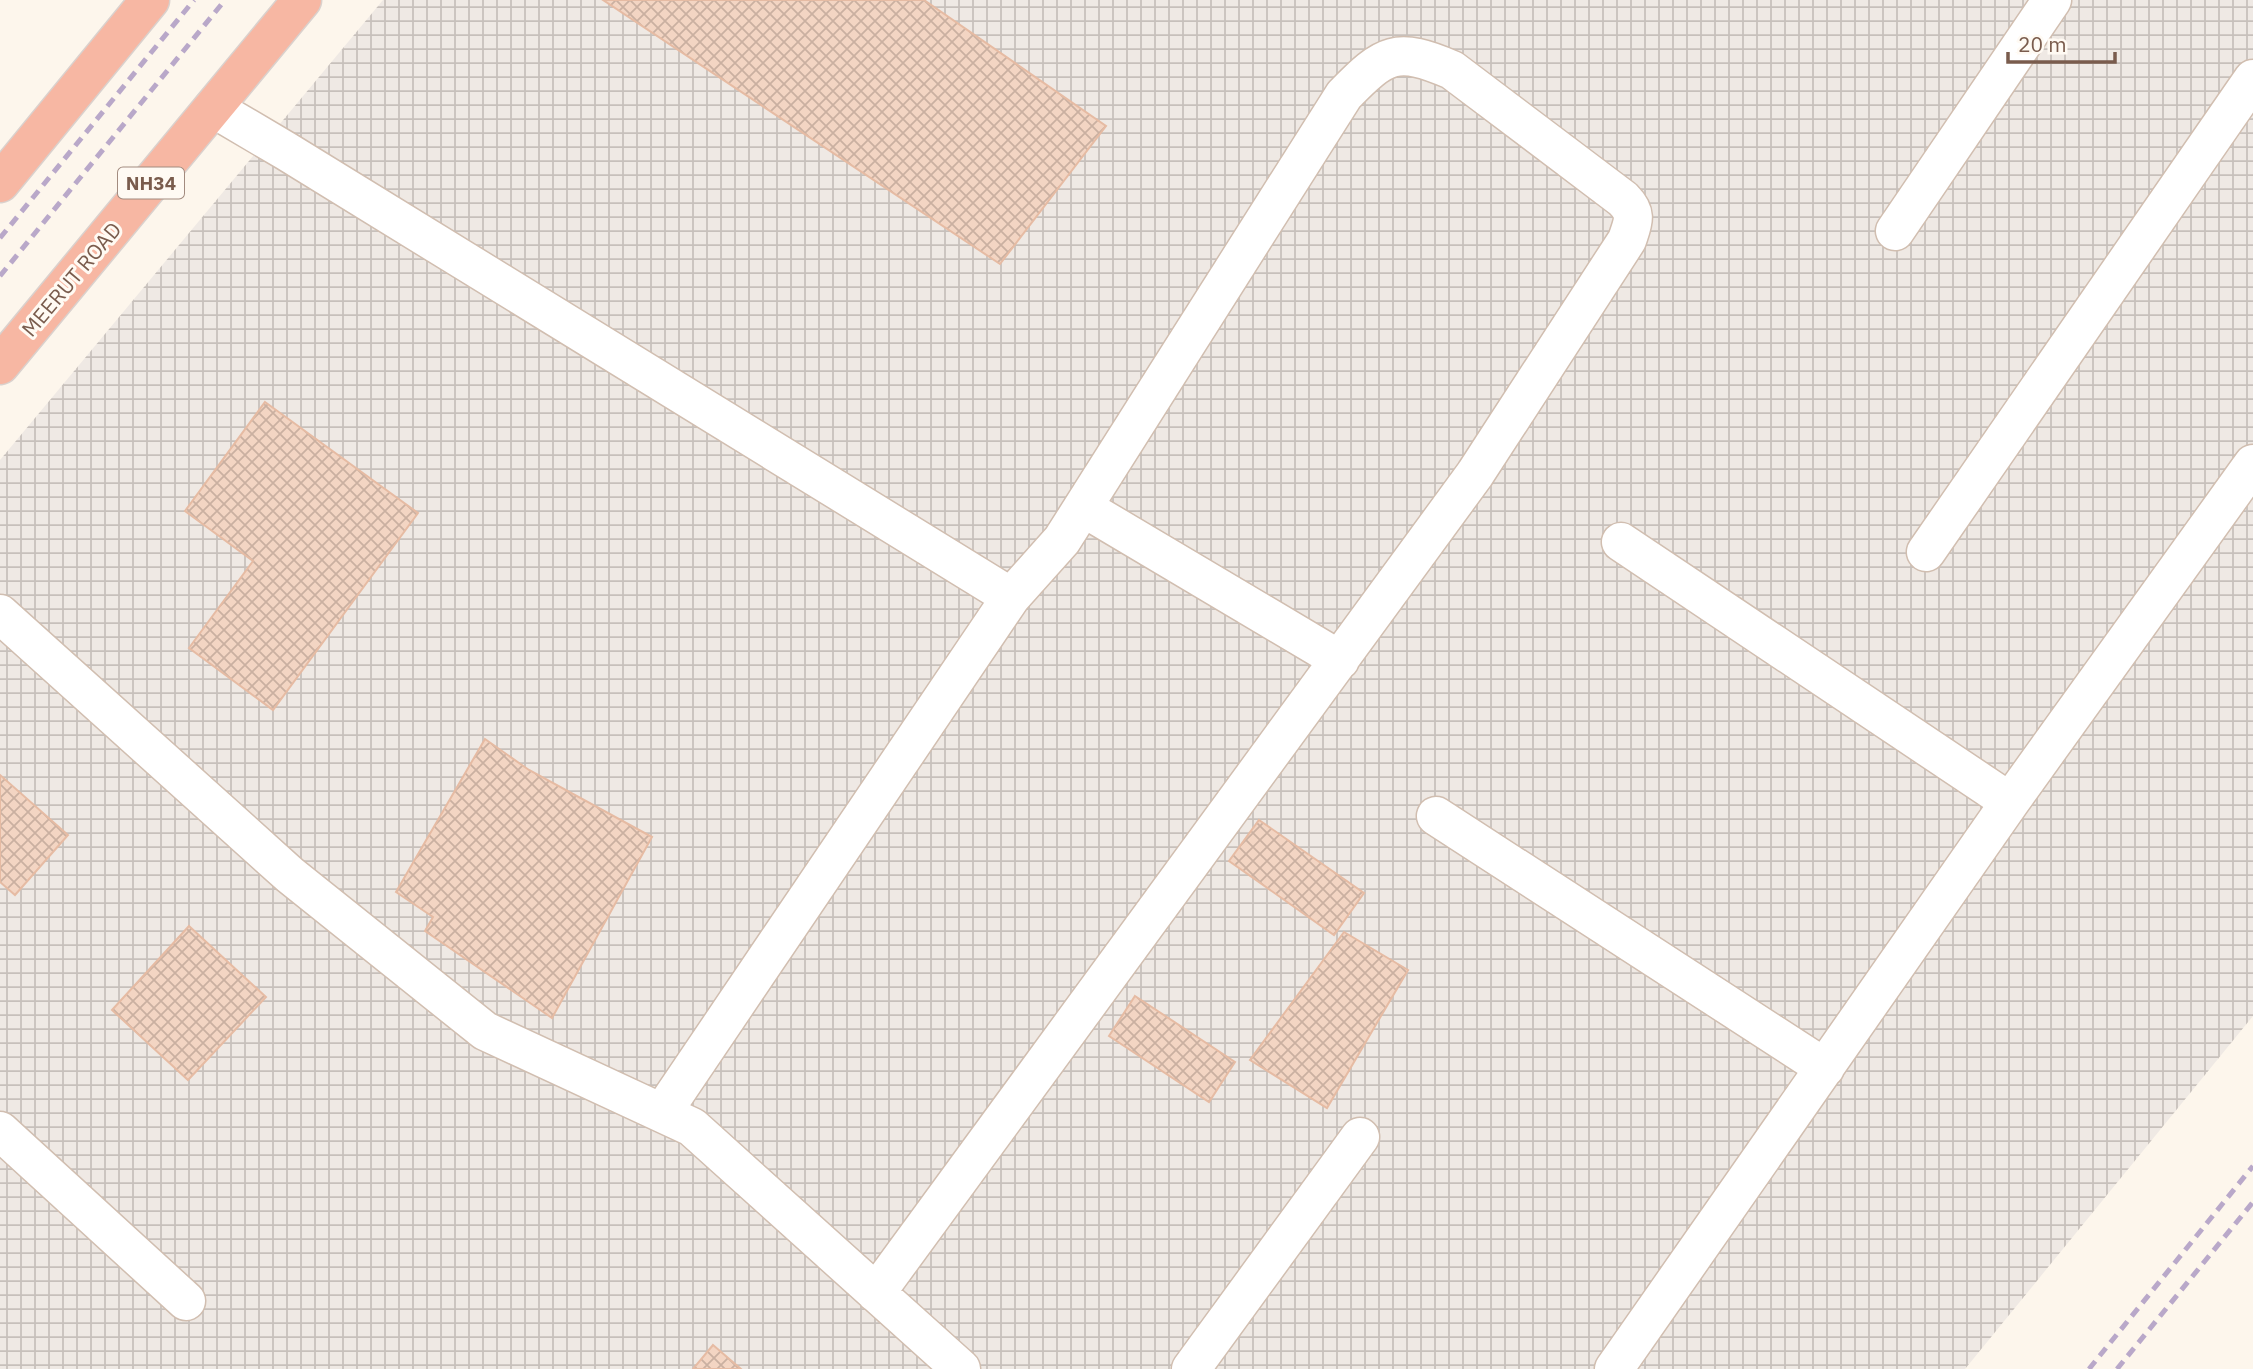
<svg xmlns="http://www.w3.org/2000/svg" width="2253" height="1369" viewBox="0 0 2253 1369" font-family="'IBM Plex Sans',sans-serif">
	<defs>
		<pattern id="industrial-grid" width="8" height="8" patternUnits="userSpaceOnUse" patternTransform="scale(1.75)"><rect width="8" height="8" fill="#efe9e4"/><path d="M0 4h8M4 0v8" fill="none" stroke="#c7c0bb"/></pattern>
		<pattern id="building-cross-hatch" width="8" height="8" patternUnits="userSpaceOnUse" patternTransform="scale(1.75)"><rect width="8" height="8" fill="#f3d5c3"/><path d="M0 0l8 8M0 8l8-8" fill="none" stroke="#cab0a1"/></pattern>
	</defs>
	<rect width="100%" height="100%" fill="#fdf6ec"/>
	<path fill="url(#industrial-grid)" d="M383,0H2253V1016L1965,1369H0V460Z"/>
	<path fill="url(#building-cross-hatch)" stroke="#e6bba3" stroke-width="2" d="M603,0H924L1106,126L1000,264Z
		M265,402L418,513L273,710L189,648L253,561L185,511Z
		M485,739L529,770L652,837L552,1018L425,931L433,917L396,892Z
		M0,775L68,835L15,895L0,882Z
		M1259,820L1364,893L1334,935L1229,861Z
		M189,926L266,997L188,1080L112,1010Z
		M1344,932L1408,970L1327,1108L1250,1060Z
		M1135,996L1235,1062L1209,1102L1109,1036Z
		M713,1345L741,1369H693Z"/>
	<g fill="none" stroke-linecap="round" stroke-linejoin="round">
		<defs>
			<path id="minor" d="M213,108L286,151L1011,597
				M1895,231L2052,0
				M1084,508L1340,660
				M1621,542L2010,802
				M1926,552L2253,79
				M0,614L290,875L485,1031L692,1127L961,1369
				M1436,816L1825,1068
				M662,1113L1011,597L1062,540L1344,95C1385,53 1396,46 1452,70L1623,199C1638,214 1633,222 1627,240L1475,474L876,1293
				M0,1131L186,1301
				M1191,1369L1360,1137
				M1614,1369L2010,802L2253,464"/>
			<path id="highway" d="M0,183L150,0
				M0,365L302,0"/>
		</defs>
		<use href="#minor" stroke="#d1beb0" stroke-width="41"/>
		<use href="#highway" stroke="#dad1cd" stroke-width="41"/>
		<use href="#minor" stroke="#fff" stroke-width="38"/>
		<use href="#highway" stroke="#f7b7a3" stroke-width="38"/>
		<path stroke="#b9a8c9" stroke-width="5" stroke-dasharray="10 7" stroke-linecap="butt" d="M0,238L194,0
			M0,276L225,0
			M2089,1369L2253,1166
			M2117,1369L2253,1202"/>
	</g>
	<g text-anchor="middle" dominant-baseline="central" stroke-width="6" stroke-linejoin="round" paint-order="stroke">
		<rect fill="#fffaf3" stroke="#a28b7f" stroke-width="2" x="118" y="167.5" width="66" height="31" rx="5"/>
		<g font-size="19" font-weight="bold" fill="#7a5c4d">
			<text x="151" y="183">NH34</text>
		</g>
		<g font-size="21" fill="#7a5c4d" stroke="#fffaf3">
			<text transform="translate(71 279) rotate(-50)">MEERUT ROAD</text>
		</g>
	</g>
	<path d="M2008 52v10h107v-10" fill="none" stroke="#7a5c4d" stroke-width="3.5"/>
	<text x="2018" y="52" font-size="21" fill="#7a5c4d" stroke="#fffaf3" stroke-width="5" paint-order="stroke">20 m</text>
</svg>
